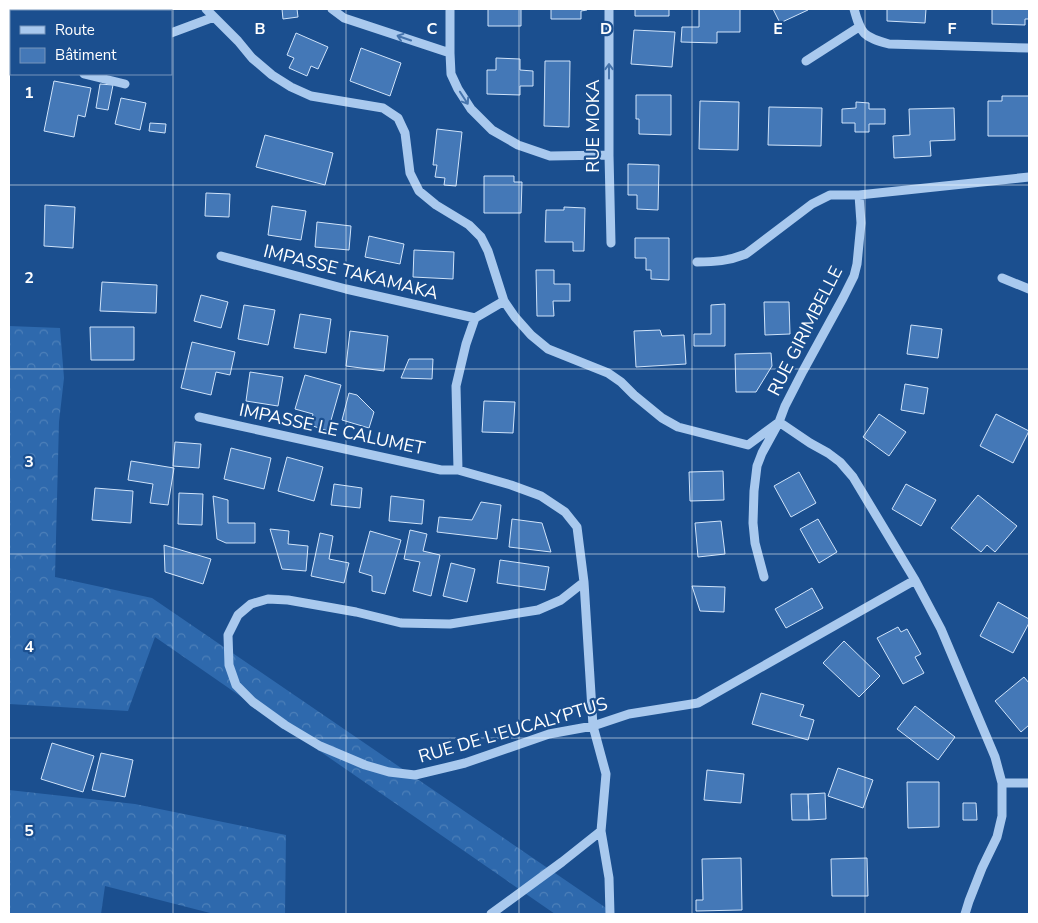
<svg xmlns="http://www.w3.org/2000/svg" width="1038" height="923" viewBox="0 0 1038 923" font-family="'Nunito Sans',sans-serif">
	<defs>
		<pattern id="forest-crowns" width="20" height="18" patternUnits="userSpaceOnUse" patternTransform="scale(1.25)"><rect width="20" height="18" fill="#2e69ad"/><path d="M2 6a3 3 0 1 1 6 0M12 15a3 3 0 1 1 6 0" fill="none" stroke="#4d80b9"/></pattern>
	</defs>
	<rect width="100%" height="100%" fill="#1b4f8f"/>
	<path fill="url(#forest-crowns)" d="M9,326L60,328L64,378L59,422L55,577L152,598L615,914H555L155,637L128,711L9,704Z
		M9,790L135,804L286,835L285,914H214L105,886L101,914H9Z"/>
	<path fill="#4478b7" stroke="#cfe3fa" d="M282,9H297L298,17L283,19Z
		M488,9H521V26H488Z
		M551,9H587V10L581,11V19H551Z
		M635,9H669V16H635Z
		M699,9H740V32H717V43L681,42L682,27H699Z
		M773,9H807L808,10L780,23Z
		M887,9H926L925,23L887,21Z
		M992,9H1029V19H1025V25L992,24Z
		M634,30L675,32L672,67L631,64Z
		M296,33L328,47L318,69L311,66L307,76L289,68L294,58L287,55Z
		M361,48L401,63L390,96L350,81Z
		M496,58L520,59V70L533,71V86H520V95L487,94V70H496Z
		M545,61H570L569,127L544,126Z
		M54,81L91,88L85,117L78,115L74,137L44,131Z
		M100,84L113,85L108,110L96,108Z
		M636,95H671V135L639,134V119H636Z
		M1002,96H1029V136H988V101H1002Z
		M121,98L146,103L140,130L115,124Z
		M700,101L739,102L738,150L699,149Z
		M856,102L869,103V109H885V124H869V132H855V123H842V109L856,108Z
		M769,107L822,108L821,146L768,145Z
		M954,108L955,140L930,141L931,156L894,158L893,136L910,135L909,109Z
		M150,123L166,124L165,133L149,131Z
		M437,129L462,132L456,186L444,185L445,178L435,177L437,165H433Z
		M265,135L333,153L325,185L256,167Z
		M628,164L659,165L658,210L637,209V195H628Z
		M484,176H514V182H522L521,213H484Z
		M206,193L230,194L229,217L205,216Z
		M45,205L75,207L73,248L44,246Z
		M272,206L306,211L301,240L268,235Z
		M564,207L585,208L584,251H573V242H545L546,210H564Z
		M317,222L351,226L349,250L315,247Z
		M369,236L404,244L400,264L365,257Z
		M635,238H669V280L651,279V270H646V258H635Z
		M414,250L454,252L453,279L413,277Z
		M536,270H554V284H570V301H553L554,316H537Z
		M102,282L157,285L156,313L100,311Z
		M201,295L228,302L221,328L194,321Z
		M764,302H789L790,334L765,335Z
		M725,304V346H694V334H711V305Z
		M244,305L275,310L268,345L238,339Z
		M300,314L331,319L326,353L294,348Z
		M911,325L942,329L938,358L907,354Z
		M90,327H134V360H91Z
		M660,330L662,336L684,335L686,364L636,367L634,331Z
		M350,331L388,336L384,371L346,366Z
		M192,342L235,352L230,375L216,372L211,395L181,388Z
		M771,353L772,366L756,392H736L735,354Z
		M409,359H433L432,379L401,378Z
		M250,372L283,377L278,406L246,401Z
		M305,375L341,385L328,431L310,425L313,414L295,409Z
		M905,384L928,388L924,414L901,410Z
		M349,393L357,395L374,412L369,428L342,420Z
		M484,401L515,402L513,433L482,432Z
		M879,414L906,432L889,456L863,437Z
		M996,414L1029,431L1013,463L980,446Z
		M175,442L201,444L199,468L173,466Z
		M231,448L271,458L264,489L224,479Z
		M287,457L323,467L314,501L278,491Z
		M131,461L174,468L168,505L150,503L153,484L128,480Z
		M723,471L724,500L690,501L689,472Z
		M799,472L816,503L791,517L774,486Z
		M334,484L362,488L360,508L331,505Z
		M906,484L936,500L921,526L892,509Z
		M95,488L133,491L131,523L92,520Z
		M179,493L203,494L202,525L178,524Z
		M978,495L1017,526L995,552L987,545L981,552L951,528Z
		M213,496L228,500V523H255V543H226L217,539Z
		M391,496L424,500L422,524L389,521Z
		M481,502L501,505L497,539L437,532L439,517L472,520Z
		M512,519L542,523L551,552L509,547Z
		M818,519L837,552L819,563L800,529Z
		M721,521L725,554L698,557L695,523Z
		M270,529L289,531L288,544L308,546L306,571L282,569Z
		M410,530L427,534L423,551L440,555L431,596L413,591L420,562L404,559Z
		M370,531L401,540L385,594L372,591V576L359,572Z
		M320,533L333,536L329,559L349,563L344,583L311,576Z
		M164,545L211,559L203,584L165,572Z
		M500,560L549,567L545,590L497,583Z
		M451,563L475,569L467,602L443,596Z
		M692,586L725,587L724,612L700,611Z
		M812,588L823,608L786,628L775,609Z
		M998,602L1029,619V623L1013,653L980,636Z
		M898,627L901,632L907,629L921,654L915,657L924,673L903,684L877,638Z
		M844,641L880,676L859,697L823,663Z
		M1024,677L1029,683V725L1021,732L995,701Z
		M761,693L804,705L800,716L814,720L808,740L752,724Z
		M915,706L955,737L938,760L897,729Z
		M52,743L94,756L83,792L41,779Z
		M101,753L133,760L125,797L92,790Z
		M838,768L873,780L863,808L828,796Z
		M707,770L744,774L741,803L704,800Z
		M907,782H939V827L908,828Z
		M825,793L826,819L809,820L808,794Z
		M791,794H808L809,820H792Z
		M963,803H976L977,820H963Z
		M741,858L742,910L696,911V900H703L702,859Z
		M867,858L868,896H832L831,859Z"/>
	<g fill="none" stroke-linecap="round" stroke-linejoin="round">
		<path stroke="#a9c9ee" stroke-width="9" d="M206,9L238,41L252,58L272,75L291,87L311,96L383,108L398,118L405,133L410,173L419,191L436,205L469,225L481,237L488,251L504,301L515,317L531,335L548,349L608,373L621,382L634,395L662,418L678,427L748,445L779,422L810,443L828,453L840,462L853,477L915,580L941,629L995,757L1002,783V816L997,837L982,868L969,901L965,914
			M332,9L344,18L450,53
			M450,9V53L451,74L458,89L471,109L492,130L518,145L550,156L609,155
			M609,9V155L611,243
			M854,9C861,34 863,37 889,44L1029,48
			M171,33L214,17
			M806,61L859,27
			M84,74L125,84
			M221,256L346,289L475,318
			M697,262C715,262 728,261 746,254L812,204L830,195H859L1029,177
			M1002,278L1029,289
			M199,417L441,470H458L511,485L541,496L565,512L577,527L584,582L593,726L606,774L601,831L609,878L610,914
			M458,470L456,386L466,344L475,318L504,301
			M764,577L755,543L753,523L754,491L757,466L762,453L779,422L785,406L803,371L843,298L854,276L857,264L861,223L859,195
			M584,582L561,600L538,610L450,624L401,623L356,612L288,600L268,599L251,604L238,615L228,635L229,665L236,685L253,702L285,725L320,746L365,765L389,772L415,775L465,763L549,734L593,726L629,714L698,703L915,580
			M1002,783H1029
			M491,914L562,862L601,831"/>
	</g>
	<defs><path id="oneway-shaft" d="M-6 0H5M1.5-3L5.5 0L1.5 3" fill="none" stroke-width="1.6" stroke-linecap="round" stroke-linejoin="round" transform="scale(1.25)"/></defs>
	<g stroke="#4674ac">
		<use href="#oneway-shaft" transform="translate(404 38) rotate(-161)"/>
		<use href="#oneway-shaft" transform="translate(609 71) rotate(-90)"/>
		<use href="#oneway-shaft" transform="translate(464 98) rotate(57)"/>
	</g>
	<path fill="none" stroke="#fff" stroke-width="1" stroke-opacity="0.55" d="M173,9V914M346,9V914M519,9V914M692,9V914M865,9V914M9,185H1029M9,369H1029M9,554H1029M9,738H1029"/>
	<g text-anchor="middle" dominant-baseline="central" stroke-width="4.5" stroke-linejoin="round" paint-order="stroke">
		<g font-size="18" fill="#fff" stroke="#1b4f8f">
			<text transform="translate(593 126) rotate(-90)">RUE MOKA</text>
			<text transform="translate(351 272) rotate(14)">IMPASSE TAKAMAKA</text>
			<text transform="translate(805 331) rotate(-63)">RUE GIRIMBELLE</text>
			<text transform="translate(332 429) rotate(12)">IMPASSE LE CALUMET</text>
			<text transform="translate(513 730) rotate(-16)">RUE DE L'EUCALYPTUS</text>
		</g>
	</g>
	<g font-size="16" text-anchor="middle" font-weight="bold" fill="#fff" stroke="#1b4f8f" stroke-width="4.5" stroke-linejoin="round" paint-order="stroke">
		<text x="260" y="34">B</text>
		<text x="432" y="34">C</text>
		<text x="606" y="34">D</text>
		<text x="778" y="34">E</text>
		<text x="952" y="34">F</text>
		<text x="29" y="98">1</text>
		<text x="29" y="283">2</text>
		<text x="29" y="467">3</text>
		<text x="29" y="652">4</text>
		<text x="29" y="836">5</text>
	</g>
	<rect width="1038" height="923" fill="none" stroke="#ffffff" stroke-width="20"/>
	<rect x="10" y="10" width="162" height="65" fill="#1b4f8f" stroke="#7695bc"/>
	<rect x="20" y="26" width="25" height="8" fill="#a9c9ee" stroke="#7695bc"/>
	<text x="55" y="35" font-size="15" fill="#ffffff">Route</text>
	<rect x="20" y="48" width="25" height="15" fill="#4478b7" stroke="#7695bc"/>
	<text x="55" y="60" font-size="15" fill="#ffffff">Bâtiment</text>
</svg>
